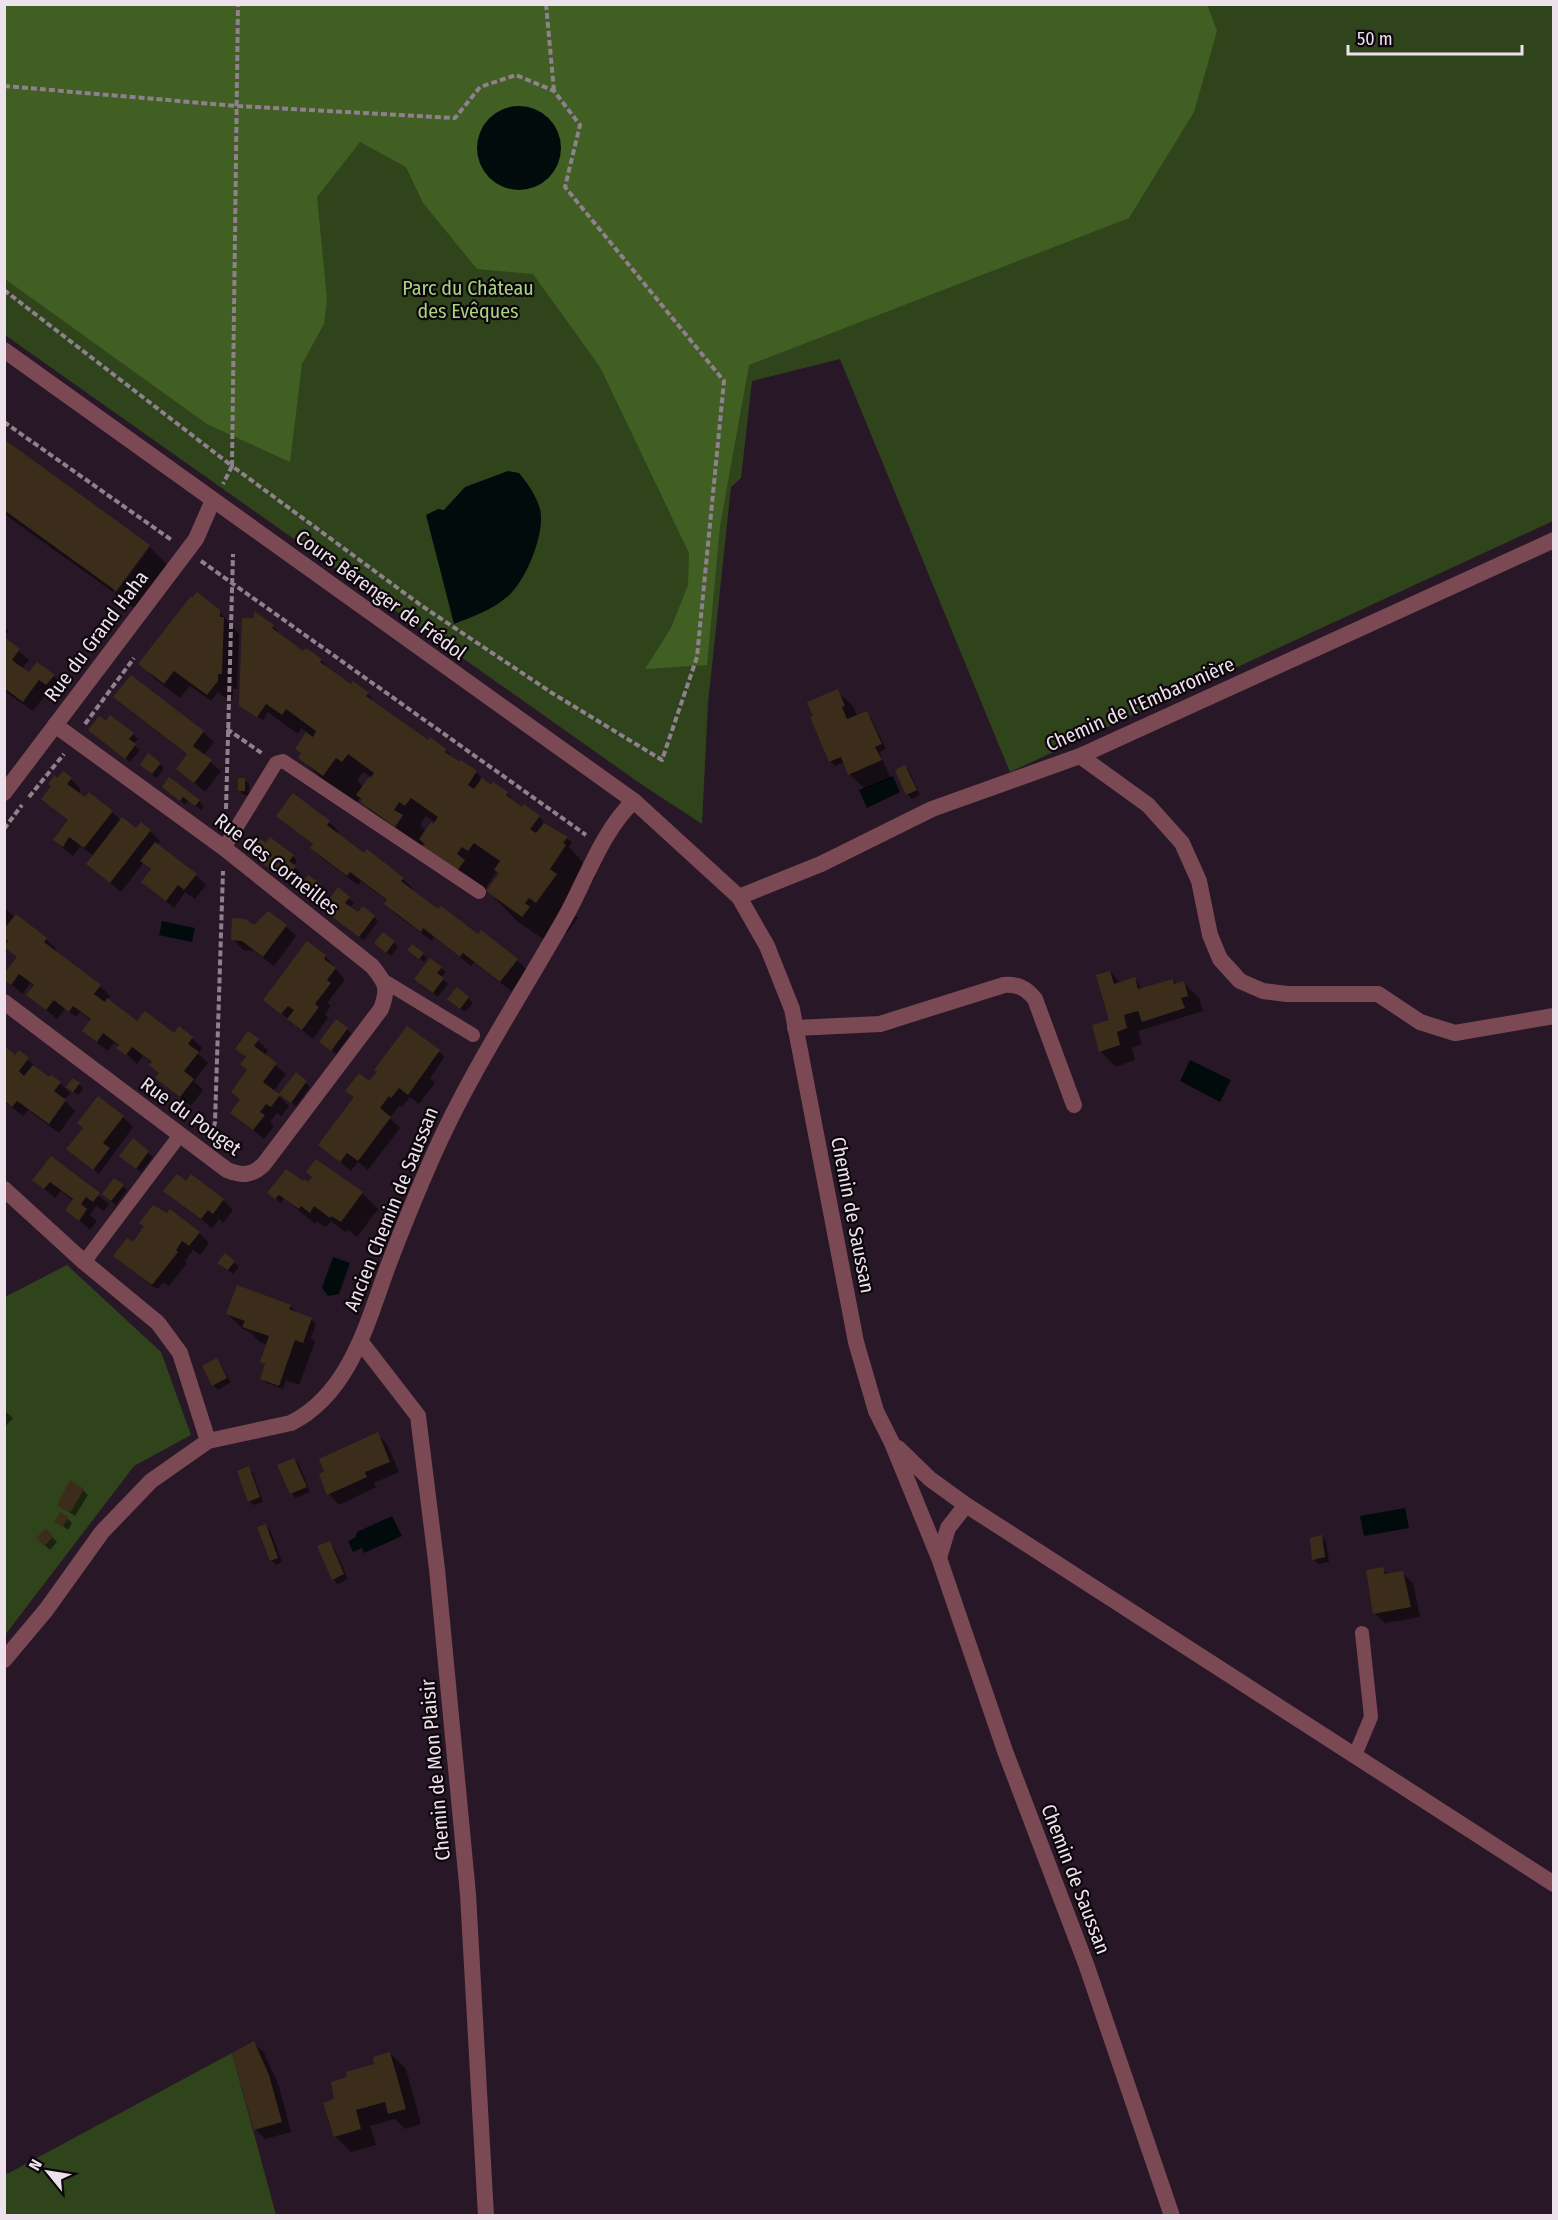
<svg xmlns="http://www.w3.org/2000/svg" width="1558" height="2220" viewBox="0 0 1558 2220" font-family="'Fira Sans Condensed',sans-serif">
	<rect width="100%" height="100%" fill="#281827"/>
	<path fill="#30441c" d="M5,5H1553V521L1010,772L840,359L752,381L741,478L731,487L708,703L702,824L641,784L5,335Z
		M67,1265L161,1352L191,1435L134,1466L5,1635V1297Z
		M232,2053L276,2215H5L4,2170L7,2174Z"/>
	<path fill="#415f22" d="M1207,4L1217,31L1194,112L1129,218L749,365L720,526L707,665L645,669L671,628L688,585L689,553L600,367L533,274L477,269L423,203L406,167L360,142L317,197L327,299L324,324L302,364L290,462L207,424L5,279V5Z"/>
	<path fill="#020b0c" d="M477 148a42 42 0 1 1 84 0a42 42 0 1 1-84 0Z
		M508,471L519,473C527,482 537,497 540,509C546,532 526,582 507,597C492,610 472,617 454,624L426,515L438,509L444,510L465,487Z
		M893,776L900,792L867,808L859,790Z
		M162,921L195,928L192,942L159,935Z
		M1190,1060L1231,1080L1220,1102L1180,1081Z
		M333,1257L350,1263L339,1294L328,1296L322,1288Z
		M1405,1508L1409,1528L1364,1536L1360,1516Z
		M392,1516L402,1536L364,1553L362,1548L353,1552L348,1541L356,1537L357,1532Z"/>
	<path fill="#0007" fill-rule="evenodd" d="M6,442L149,546L169,567L137,610L115,594L150,547H146L113,592L4,514Z
		M219,611L239,634L237,689H233V697L230,701L218,692L211,701L190,686L180,698L156,680L140,664Z
		M255,614L273,627L278,631L276,633L304,653L321,660L325,665L324,667L351,686L368,694L372,698L371,701L429,742L445,750L450,754L449,756L476,772L481,777L480,779L491,787L493,784L507,794L512,798L510,800L539,817L544,822L542,823L554,832L555,830L572,842L569,847L596,877L571,912L578,918L567,933L560,928L546,941L518,922L488,891L500,874L497,871L481,895L424,842L418,850L393,832L362,802L364,800L361,797L354,805L331,788L300,757L303,754L297,748L308,733L301,728L298,734L268,712L263,720L243,707L257,620ZM363,772L371,777L363,787L357,780ZM426,816L436,823L426,831L420,825Z
		M4,627L9,631L4,636Z
		M4,639L29,660L22,669L29,674L54,676L64,686L57,694L50,689L33,711L4,691Z
		M131,677L203,732L214,742L203,756L221,771L205,792L178,769L188,755L126,707L115,697Z
		M837,691L853,706L858,717L867,713L871,718L886,749L879,752L891,779L865,789L849,774L844,762L835,766L830,761Z
		M133,734L138,739L133,744L140,750L130,762L95,735Z
		M160,764L164,768L157,778L146,770Z
		M905,766L909,771L920,795L912,799L907,794Z
		M71,779L81,790L78,794L112,812L121,820L137,830L150,831L160,841L157,845L196,875L206,885L195,899L185,892L174,908L143,882L152,871L144,862L121,892L88,864L94,856L80,846L73,856L65,850L55,839L69,821L43,799L58,780Z
		M170,779L199,801L204,806L201,810L189,800L185,804L169,791Z
		M244,780L249,784V795H244L239,790Z
		M278,816L329,822L339,832L338,835L364,855L403,879L413,889L412,891L438,911L517,960L527,970L511,991L474,962L471,966L434,937L432,941L396,914L386,904L388,902L361,881L358,885L322,858L312,848L314,845Z
		M293,856L297,861L293,866L300,872L290,884L254,857Z
		M320,885L324,890L317,900L306,891Z
		M338,890L354,903L350,908L358,914L374,917L378,921L364,940L328,913Z
		M4,907L15,918L46,939L56,949L55,951L100,986L110,996L107,1000L138,1023L174,1035L192,1038L202,1048L198,1054L208,1063L194,1081L203,1090L191,1106L166,1086L160,1074L151,1065L152,1063L143,1056L137,1064L114,1042L108,1051L95,1041L84,1031L92,1021L80,1012L76,1017L65,1009L57,1019L28,995L35,986L30,983L22,994L4,978L18,958L8,948L4,952Z
		M286,926L296,936L274,966L254,951L243,950L233,939L254,928Z
		M394,942L398,947L391,956L380,948Z
		M308,943L325,956L345,980L327,1003L331,1006L325,1014L328,1018L313,1039L265,1000Z
		M414,954H423L427,959L424,962Z
		M441,968L446,972L441,978L448,984L438,997L421,984Z
		M1110,972L1121,983L1134,979L1139,984L1141,990L1173,980L1177,985L1184,983L1199,998L1203,1011L1138,1031L1142,1044L1132,1048L1135,1060L1116,1067L1100,1051L1111,1021Z
		M468,998L473,1003L465,1012L454,1004Z
		M407,1028L444,1056V1058L430,1078L435,1083L419,1104L410,1097L402,1107L400,1105L390,1118L400,1128L368,1170L358,1162L351,1171L320,1145L355,1098L347,1091L370,1083Z
		M347,1029L351,1034L336,1054L326,1046Z
		M249,1033L268,1050L264,1056L286,1074L273,1092L279,1096L296,1074L310,1087L296,1106L281,1095L279,1096L289,1106L281,1116L277,1113L270,1122L274,1126L264,1139L232,1113L241,1100L248,1071L246,1058L237,1049Z
		M4,1048L16,1057L19,1052L50,1080L60,1083L70,1093L64,1100L75,1111L59,1133L28,1110L23,1116L4,1101Z
		M79,1084L83,1089L78,1095L73,1091Z
		M123,1117L133,1127L99,1174L68,1149L84,1129Z
		M133,1140L153,1157L141,1172L126,1160Z
		M51,1158L109,1204L104,1211L96,1206L90,1215L97,1221L90,1230L67,1210L73,1201L61,1191L55,1198L34,1180Z
		M301,1182L362,1193L378,1209L357,1237L348,1230L346,1232L331,1221L326,1227L317,1221L315,1224L284,1198L281,1203L274,1197Z
		M186,1183L223,1200L233,1210L223,1223L219,1219L212,1228L165,1191Z
		M123,1186L127,1190L116,1205L108,1199Z
		M199,1233L209,1243L200,1255L193,1250L185,1261L187,1263L169,1286L163,1282L158,1289L152,1286L115,1256L133,1244Z
		M234,1262L239,1267L233,1274L219,1263Z
		M290,1306L298,1314L311,1319L316,1324L311,1338L315,1342L299,1385L286,1380L283,1389L267,1383L262,1379L266,1366L262,1362L267,1345L260,1342L250,1332L243,1329L228,1314Z
		M217,1360L231,1382L218,1390L213,1385Z
		M4,1410L13,1418L4,1428Z
		M377,1434L387,1444L399,1472L374,1483L376,1487L339,1505L329,1494L321,1475Z
		M294,1460L299,1464L310,1492L296,1498L291,1493Z
		M249,1468L253,1473L263,1502L254,1505L249,1501Z
		M83,1490L88,1495L75,1516L59,1505Z
		M67,1518L72,1523L68,1530L56,1521Z
		M266,1525L270,1530L282,1562L276,1565L271,1560Z
		M46,1530L57,1542L50,1550L38,1538Z
		M1321,1537L1326,1541L1329,1562L1318,1564L1314,1559Z
		M330,1543L334,1548L348,1579L338,1584L333,1579Z
		M1383,1569L1389,1575L1402,1573L1413,1583L1420,1617L1385,1623L1374,1613Z
		M254,2043L264,2053L279,2086L291,2132L265,2139L255,2129Z
		M390,2053L406,2069L421,2124L405,2129L395,2119L370,2126L376,2145L351,2152L335,2136L336,2100Z"/>
	<path fill="#3b2d1a" d="M5,440L150,545L116,591L4,510Z
		M197,592L220,610V617H224L222,674H218V681L207,695L174,671L164,684L138,664L191,596L192,598Z
		M254,611L274,625L272,628L303,651L306,648L322,659L320,662L351,684L353,681L369,693L366,696L428,740L430,737L446,749L445,752L460,762L461,760L477,771L468,785L474,789L482,778L491,785L493,782L508,792L506,795L522,807L524,804L540,816L530,829L536,833L544,823L568,837L563,843L566,845L550,869L557,874L536,903L529,898L525,903L530,907L522,917L486,891L499,873L494,870L500,861L474,843L468,851L462,847L457,854L465,860L457,871L423,846L425,844L419,839L431,822L433,824L438,817L411,798L405,806L399,802L394,810L403,815L395,827L360,802L362,799L356,795L369,777L370,778L374,773L348,754L342,762L336,758L323,776L298,758L301,753L295,749L306,732L313,737L316,731L286,709L282,715L266,704L257,717L239,706L242,618H254Z
		M4,637L20,649L12,660L20,666L29,672L37,662L55,675L46,685L39,680L23,702L4,688Z
		M131,675L204,731L193,746L212,760L194,783L176,769L187,754L113,697Z
		M838,689L845,706L842,707L847,719L867,711L882,744L875,747L882,760L848,775L841,757L829,762L810,717L813,716L807,702Z
		M110,715L134,733L129,739L136,744L125,759L88,730L99,716L106,721Z
		M148,753L161,763L152,774L140,765Z
		M905,765L917,790L906,795L895,770Z
		M63,771L72,778L67,784L85,797L89,792L113,811L84,848L69,837L63,847L53,840L68,820L41,799L51,786L48,784L54,775L57,778Z
		M169,777L200,800L195,806L183,797L180,801L162,787Z
		M238,778H245V791H238Z
		M293,793L330,821L327,825L364,853L367,849L404,878L401,881L438,909L441,906L478,934L481,930L518,959L500,982L463,953L460,957L423,928L421,932L384,904L387,900L350,872L347,876L310,848L313,844L276,816Z
		M122,817L136,828L141,822L151,830L110,883L86,864Z
		M270,837L294,855L289,861L296,866L285,881L248,852L259,838L266,843Z
		M155,842L197,874L184,890L178,885L166,901L141,882L151,869L140,861Z
		M308,875L321,884L312,896L300,887Z
		M338,887L350,897L345,903L358,912L363,906L375,916L359,937L322,909Z
		M268,911L287,925L263,957L242,941L231,940L232,918L245,919L254,925Z
		M16,914L47,938L44,942L101,985L94,994L105,1002L107,998L137,1021L145,1011L174,1033L179,1026L193,1037L188,1044L199,1052L184,1071L194,1079L180,1097L155,1078L159,1073L149,1065L152,1062L132,1047L126,1055L116,1048L119,1045L103,1033L97,1042L82,1031L91,1019L73,1006L69,1012L54,1000L46,1010L26,995L34,985L19,974L11,985L4,980V973L17,957L4,947L8,941L4,938V929Z
		M383,932L395,941L386,953L374,943Z
		M307,941L326,955L324,959L336,968L327,980L331,983L315,1004L319,1007L302,1030L287,1019L294,1010L288,1006L281,1014L263,1000Z
		M412,944L424,953L419,959L407,950Z
		M430,958L442,967L437,973L444,978L433,993L414,979Z
		M1110,971L1114,984L1135,977L1138,989L1173,979L1174,984L1184,981L1188,996L1181,998L1185,1008L1142,1022L1138,1011L1124,1015L1127,1028L1117,1032L1120,1045L1099,1052L1092,1025L1109,1020L1096,975Z
		M457,987L469,997L460,1009L447,999Z
		M336,1019L348,1028L331,1051L319,1042Z
		M407,1026L440,1050L408,1095L399,1088L391,1098L389,1096L380,1108L391,1117L358,1161L347,1153L340,1162L318,1145L354,1097L345,1091L359,1073L369,1081L377,1072L374,1070Z
		M248,1031L259,1039L254,1046L277,1063L263,1082L279,1094L296,1072L307,1081L291,1103L280,1095L271,1107L266,1104L260,1112L265,1115L253,1130L230,1113L240,1099L231,1092L247,1070L240,1064L246,1057L235,1049Z
		M4,1046L15,1055L19,1050L29,1058L19,1071L24,1076L33,1065L49,1077L51,1075L61,1082L54,1091L66,1100L49,1124L17,1101L12,1107L4,1100Z
		M73,1078L80,1083L73,1092L66,1087Z
		M98,1096L124,1116L103,1143L110,1148L93,1170L66,1149L83,1128L77,1123Z
		M133,1138L149,1151L136,1169L119,1156Z
		M51,1156L100,1193L93,1202L86,1197L81,1204L87,1209L79,1221L65,1210L73,1199L50,1182L44,1189L32,1180Z
		M316,1159L363,1192L341,1222L331,1216L330,1218L314,1206L310,1213L301,1206L299,1209L279,1195L275,1199L267,1193L286,1169L303,1181L304,1179L308,1182L312,1177L306,1172Z
		M177,1174L186,1181L191,1174L224,1199L213,1214L208,1210L201,1219L163,1191Z
		M114,1178L124,1185L111,1201L102,1194Z
		M153,1205L167,1213L170,1209L200,1232L189,1246L182,1241L176,1250L178,1252L152,1285L113,1256L127,1238L133,1242L144,1226L139,1223Z
		M225,1253L235,1261L228,1270L217,1263Z
		M237,1285L291,1305L289,1309L312,1318L303,1343L295,1340L279,1386L260,1379L265,1364L260,1362L269,1336L242,1327L245,1321L226,1314Z
		M217,1358L227,1378L212,1386L202,1366Z
		M378,1432L390,1462L365,1472L367,1477L327,1495L319,1474L324,1472L319,1459Z
		M294,1458L307,1487L290,1494L277,1465Z
		M249,1466L260,1497L248,1502L237,1471Z
		M70,1480L84,1489L70,1513L57,1505Z
		M60,1512L68,1517L63,1527L54,1522Z
		M266,1524L278,1558L270,1561L257,1527Z
		M46,1528L53,1537L44,1546L36,1538Z
		M1322,1535L1325,1557L1312,1560L1310,1538Z
		M330,1541L344,1574L332,1580L317,1546Z
		M1383,1567L1385,1574L1403,1571L1411,1607L1373,1614L1366,1570Z
		M254,2041L269,2075L282,2122L254,2130L232,2053Z
		M390,2052L406,2109L388,2114L385,2102L356,2110L361,2129L334,2137L323,2103L334,2099L331,2082L347,2077L346,2072L374,2064L373,2057Z"/>
	<g fill="none" stroke-linecap="round" stroke-linejoin="round">
		<path stroke="#8e808d" stroke-width="4" stroke-dasharray="6 3" stroke-linecap="butt" d="M546,4L554,91
			M4,86L237,106L455,118L480,87L516,75L554,91L580,125L565,187L724,381L697,657L662,760L552,693L422,606L232,466L238,4
			M4,290L232,466L223,484
			M4,422L173,541
			M201,561L586,835
			M85,724L134,658
			M227,729L263,754
			M29,797L64,754
			M226,809L233,554
			M4,829L22,805
			M212,1136L215,1122L223,871"/>
		<path stroke="#7b4953" stroke-width="14" d="M224,848L276,763L283,761L479,892
			M384,981L473,1035
			M88,1257L180,1135
			M1355,1755L1371,1717L1362,1633"/>
		<path stroke="#7b4953" stroke-width="16" d="M1080,756L1148,805L1182,843L1199,881L1210,935L1220,959L1240,981L1263,991L1287,994H1378L1420,1022L1455,1033L1554,1016
			M4,793L196,539L213,500
			M739,897L821,864L932,809L1080,756L1554,540
			M4,1002L227,1170C242,1176 252,1176 264,1164L381,1009C389,988 386,983 372,966L224,848L55,725
			M795,1028L880,1024L1004,985C1018,984 1026,988 1035,999L1074,1105
			M4,1189L84,1262L158,1323L180,1353L208,1441
			M360,1341L418,1416L437,1569L468,1894L486,2216
			M4,1660L46,1610L102,1532L151,1481L208,1441L291,1423C350,1393 367,1323 388,1266C402,1229 417,1192 433,1156C470,1072 522,994 567,914C586,879 604,828 634,801"/>
		<path stroke="#7b4953" stroke-width="16" d="M4,350L634,801L739,897L767,946L792,1009L856,1342L876,1411L892,1443L939,1558L1005,1751L1086,1964L1172,2216
			M898,1448L930,1479L966,1505L1554,1884
			M939,1558L948,1528L966,1505"/>
	</g>
	<g text-anchor="middle" dominant-baseline="central" stroke-width="4.5" stroke-linejoin="round" paint-order="stroke">
		<g font-size="20" fill="#a7d47d" stroke="#0d060c">
			<text x="468" y="288">Parc du Château<tspan x="468" dy="23">des Evêques</tspan></text>
		</g>
		<g font-size="20" fill="#ede2ec" stroke="#0d060c">
			<text transform="translate(381 595) rotate(36)">Cours Bérenger de Frédol</text>
			<text transform="translate(96 636) rotate(-53)">Rue du Grand Haha</text>
			<text transform="translate(1140 704) rotate(-24)">Chemin de l'Embaronière</text>
			<text transform="translate(277 864) rotate(38)">Rue des Corneilles</text>
			<text transform="translate(191 1116) rotate(36)">Rue du Pouget</text>
			<text transform="translate(391 1209) rotate(-68)">Ancien Chemin de Saussan</text>
			<text transform="translate(853 1215) rotate(79)">Chemin de Saussan</text>
			<text transform="translate(435 1770) rotate(-95)">Chemin de Mon Plaisir</text>
			<text transform="translate(1076 1879) rotate(69)">Chemin de Saussan</text>
		</g>
	</g>
	<rect width="1558" height="2220" fill="none" stroke="#ede2ec" stroke-width="12"/>
	<g transform="translate(48 2172) rotate(300)" stroke="#0d060c" stroke-width="4.5" paint-order="stroke">
	<path d="M0-4.5L10 22L0 15L-10 22Z" fill="#ede2ec"/>
	<text y="-9" font-size="16" font-weight="bold" text-anchor="middle" fill="#ede2ec">N</text>
	</g>
	<path d="M1348 45v9h174v-9" fill="none" stroke="#ede2ec" stroke-width="3"/>
	<text x="1357" y="45" font-size="18" fill="#ede2ec" stroke="#0d060c" stroke-width="4.5" paint-order="stroke">50 m</text>
</svg>
